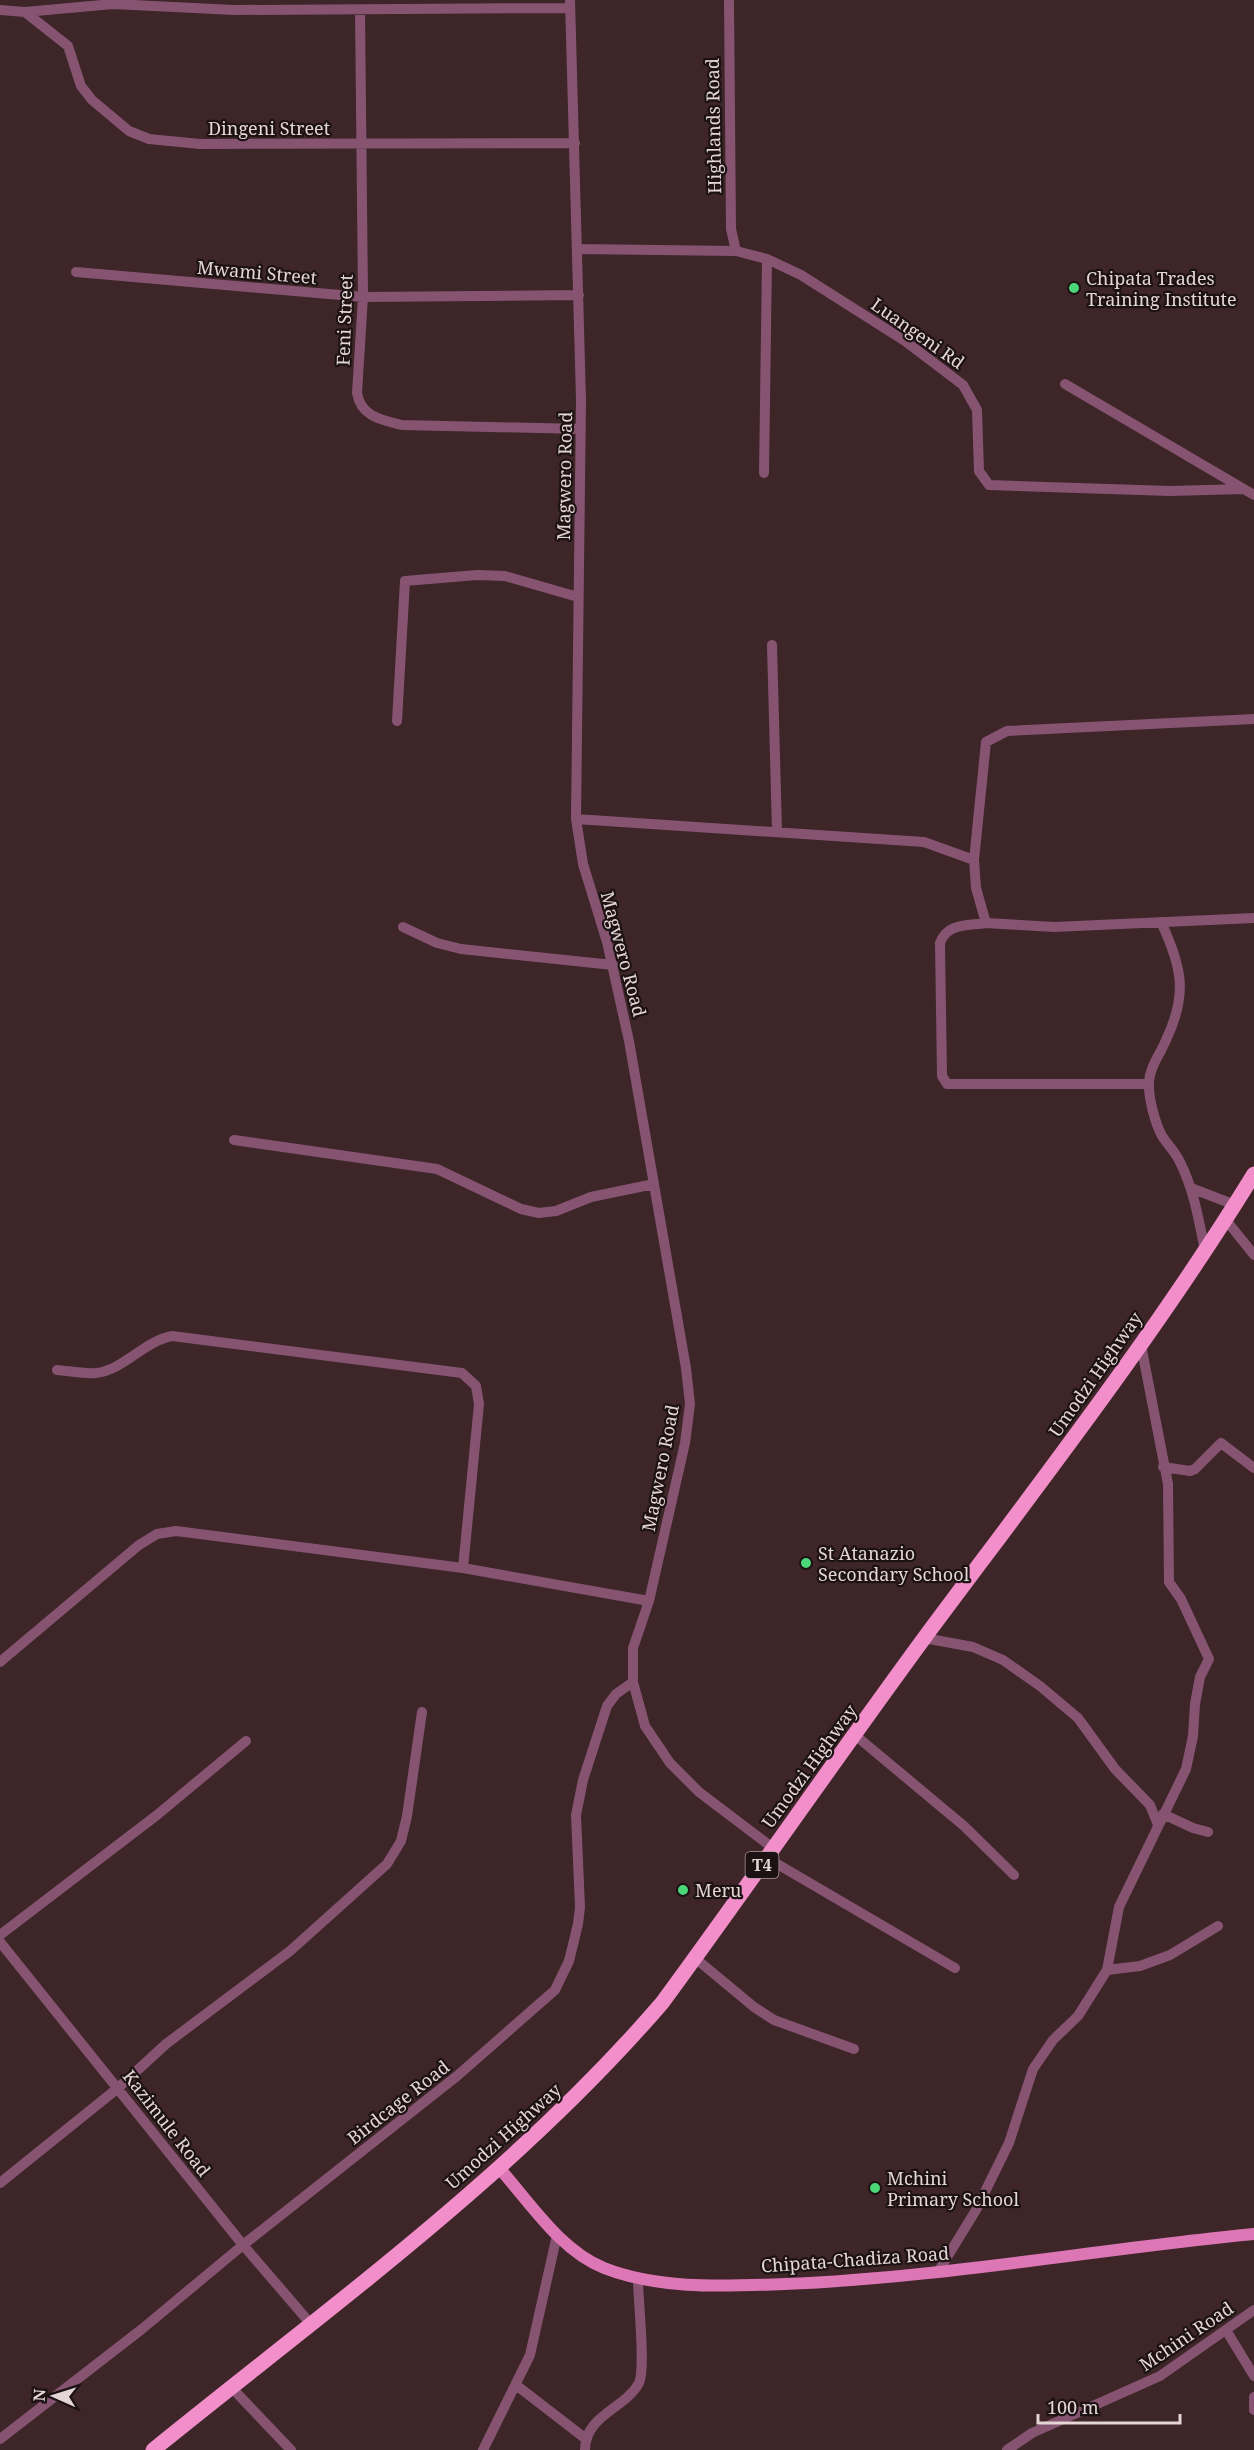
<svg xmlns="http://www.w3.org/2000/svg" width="1254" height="2450" viewBox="0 0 1254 2450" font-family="'Noto Serif',serif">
	<rect width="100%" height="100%" fill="#3d2528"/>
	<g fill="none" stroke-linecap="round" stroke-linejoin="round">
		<path stroke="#865471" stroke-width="10" d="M570,0L581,400L576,819L583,864L607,942L629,1041L686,1368L690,1404L685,1443L649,1601L633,1648V1682L645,1726L670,1763L699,1792L773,1848
			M729,0L731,229L736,251
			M0,10L25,12L113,4L234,10L570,8
			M360,10L363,297L357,393C361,417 382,420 402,425L581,429
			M25,12L68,46L81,86L92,100L129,131L149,139L200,144L575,143
			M578,249L736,251L767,259L801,275L905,341L963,385L977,410L979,471L989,485L1170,491L1243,489
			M76,272L363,297L579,295
			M1065,384L1254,495
			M764,473L767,259
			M772,645L777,832
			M397,721L405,581L477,575L505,576L578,597
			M576,819L924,842L974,860L976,888L986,923L1054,927L1254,918
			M974,860L986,742L1007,731L1254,719
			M1161,922C1182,967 1188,994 1166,1040C1160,1055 1150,1066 1149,1082C1148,1097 1155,1123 1162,1136C1168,1145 1176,1153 1180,1162C1194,1190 1199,1221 1205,1251
			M986,923C967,926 947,923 940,943L942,1076L947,1084H1148
			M403,927L437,943L461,949L613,965
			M234,1140L437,1169L521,1209L539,1213L556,1211L591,1197L654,1184
			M1191,1188L1235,1205
			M1226,1220L1254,1255
			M57,1370C69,1371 83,1374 96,1373C124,1370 144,1341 172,1336L462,1373L476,1386L479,1404L463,1568
			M1163,1467L1190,1471L1195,1469L1221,1443L1254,1468
			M924,1638L973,1647L1003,1660L1040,1686L1078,1718L1115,1769L1150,1805L1158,1825
			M0,1662L139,1545L157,1534L176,1531L463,1568L649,1601
			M855,1735L964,1826L1014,1875
			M1163,1814L1193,1828L1208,1832
			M767,1858L955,1968
			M0,1935L157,1815L246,1741
			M0,1942L243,2245L310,2323
			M695,1958L754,2007L774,2020L854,2049
			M1107,1970L1140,1966L1170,1955L1218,1926
			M0,2183L118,2088L166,2044L290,1951L387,1864L401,1841L407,1816L422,1712
			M938,2272L976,2210L1009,2143L1033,2069L1053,2040L1078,2016L1107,1970L1119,1907L1186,1769L1193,1736L1195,1704L1200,1677L1209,1659L1181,1599L1169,1582L1168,1484L1141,1345
			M1226,2330L1254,2376
			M516,2385L586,2439
			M231,2387L291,2450
			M1254,2397V2410
			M0,2439L142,2329L243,2245L457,2076L555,1990L569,1961L578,1924L580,1907L576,1815L583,1780L607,1706L616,1694L633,1682
			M483,2450L530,2355L557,2235
			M585,2450C585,2415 625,2409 639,2383C646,2368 638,2301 638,2279
			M1007,2450L1032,2433L1160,2376L1254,2310"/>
		<path stroke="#dd76b5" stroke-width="12" d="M500,2169C531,2204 560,2250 604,2268C660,2290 725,2286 784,2284C941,2278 1097,2249 1254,2234"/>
		<path stroke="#f28fca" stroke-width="15" d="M153,2450C328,2308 514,2175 662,2003C751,1882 836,1758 925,1637C1038,1485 1155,1335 1254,1174"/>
	</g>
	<g fill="#4bd677" stroke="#1c1213" stroke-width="2">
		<circle cx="1074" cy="288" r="6"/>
		<circle cx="806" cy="1563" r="6"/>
		<circle cx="683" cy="1890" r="6"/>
		<circle cx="875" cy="2188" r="6"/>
	</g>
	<g text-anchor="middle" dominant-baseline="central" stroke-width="4.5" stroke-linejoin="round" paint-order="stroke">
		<rect fill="#1c1213" stroke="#a89a9c" stroke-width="1.5" x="745.5" y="1852" width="33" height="26" rx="4.5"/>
		<g font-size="16" font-weight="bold" fill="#e4d5d6">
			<text x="762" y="1865">T4</text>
		</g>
		<g font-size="18" fill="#e4d5d6" stroke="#1c1213">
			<text transform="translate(713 126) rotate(-91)">Highlands Road</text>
			<text x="269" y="128">Dingeni Street</text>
			<text transform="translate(257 272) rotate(5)">Mwami Street</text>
			<text transform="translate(344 320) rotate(-88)">Feni Street</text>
			<text transform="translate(918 333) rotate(35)">Luangeni Rd</text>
			<text transform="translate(564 476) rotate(-89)">Magwero Road</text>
			<text transform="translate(624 954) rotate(75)">Magwero Road</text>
			<text transform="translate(1095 1374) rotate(-55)">Umodzi Highway</text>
			<text transform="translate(660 1468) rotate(-79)">Magwero Road</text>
			<text transform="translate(809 1766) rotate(-54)">Umodzi Highway</text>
			<text transform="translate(398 2102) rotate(-38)">Birdcage Road</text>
			<text transform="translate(167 2123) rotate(52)">Kazimule Road</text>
			<text transform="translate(503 2136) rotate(-42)">Umodzi Highway</text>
			<text transform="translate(855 2259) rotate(-4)">Chipata-Chadiza Road</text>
			<text transform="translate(1186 2336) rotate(-34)">Mchini Road</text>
		</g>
		<g font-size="18" fill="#e4d5d6" stroke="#1c1213" text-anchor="start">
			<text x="1086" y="278">Chipata Trades<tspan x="1086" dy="21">Training Institute</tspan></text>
			<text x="818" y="1553">St Atanazio<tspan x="818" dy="21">Secondary School</tspan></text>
			<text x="695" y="1890">Meru</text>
			<text x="887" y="2178">Mchini<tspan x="887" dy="21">Primary School</tspan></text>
		</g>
	</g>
	<g transform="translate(54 2396) rotate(273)" stroke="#1c1213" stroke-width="4.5" paint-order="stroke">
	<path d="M0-4.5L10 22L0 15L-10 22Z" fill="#e4d5d6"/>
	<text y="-9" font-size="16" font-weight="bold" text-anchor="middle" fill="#e4d5d6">N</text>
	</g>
	<path d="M1038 2414v9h142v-9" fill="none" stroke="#e4d5d6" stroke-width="3"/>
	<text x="1047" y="2414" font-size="18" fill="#e4d5d6" stroke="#1c1213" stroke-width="4.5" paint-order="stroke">100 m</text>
</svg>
